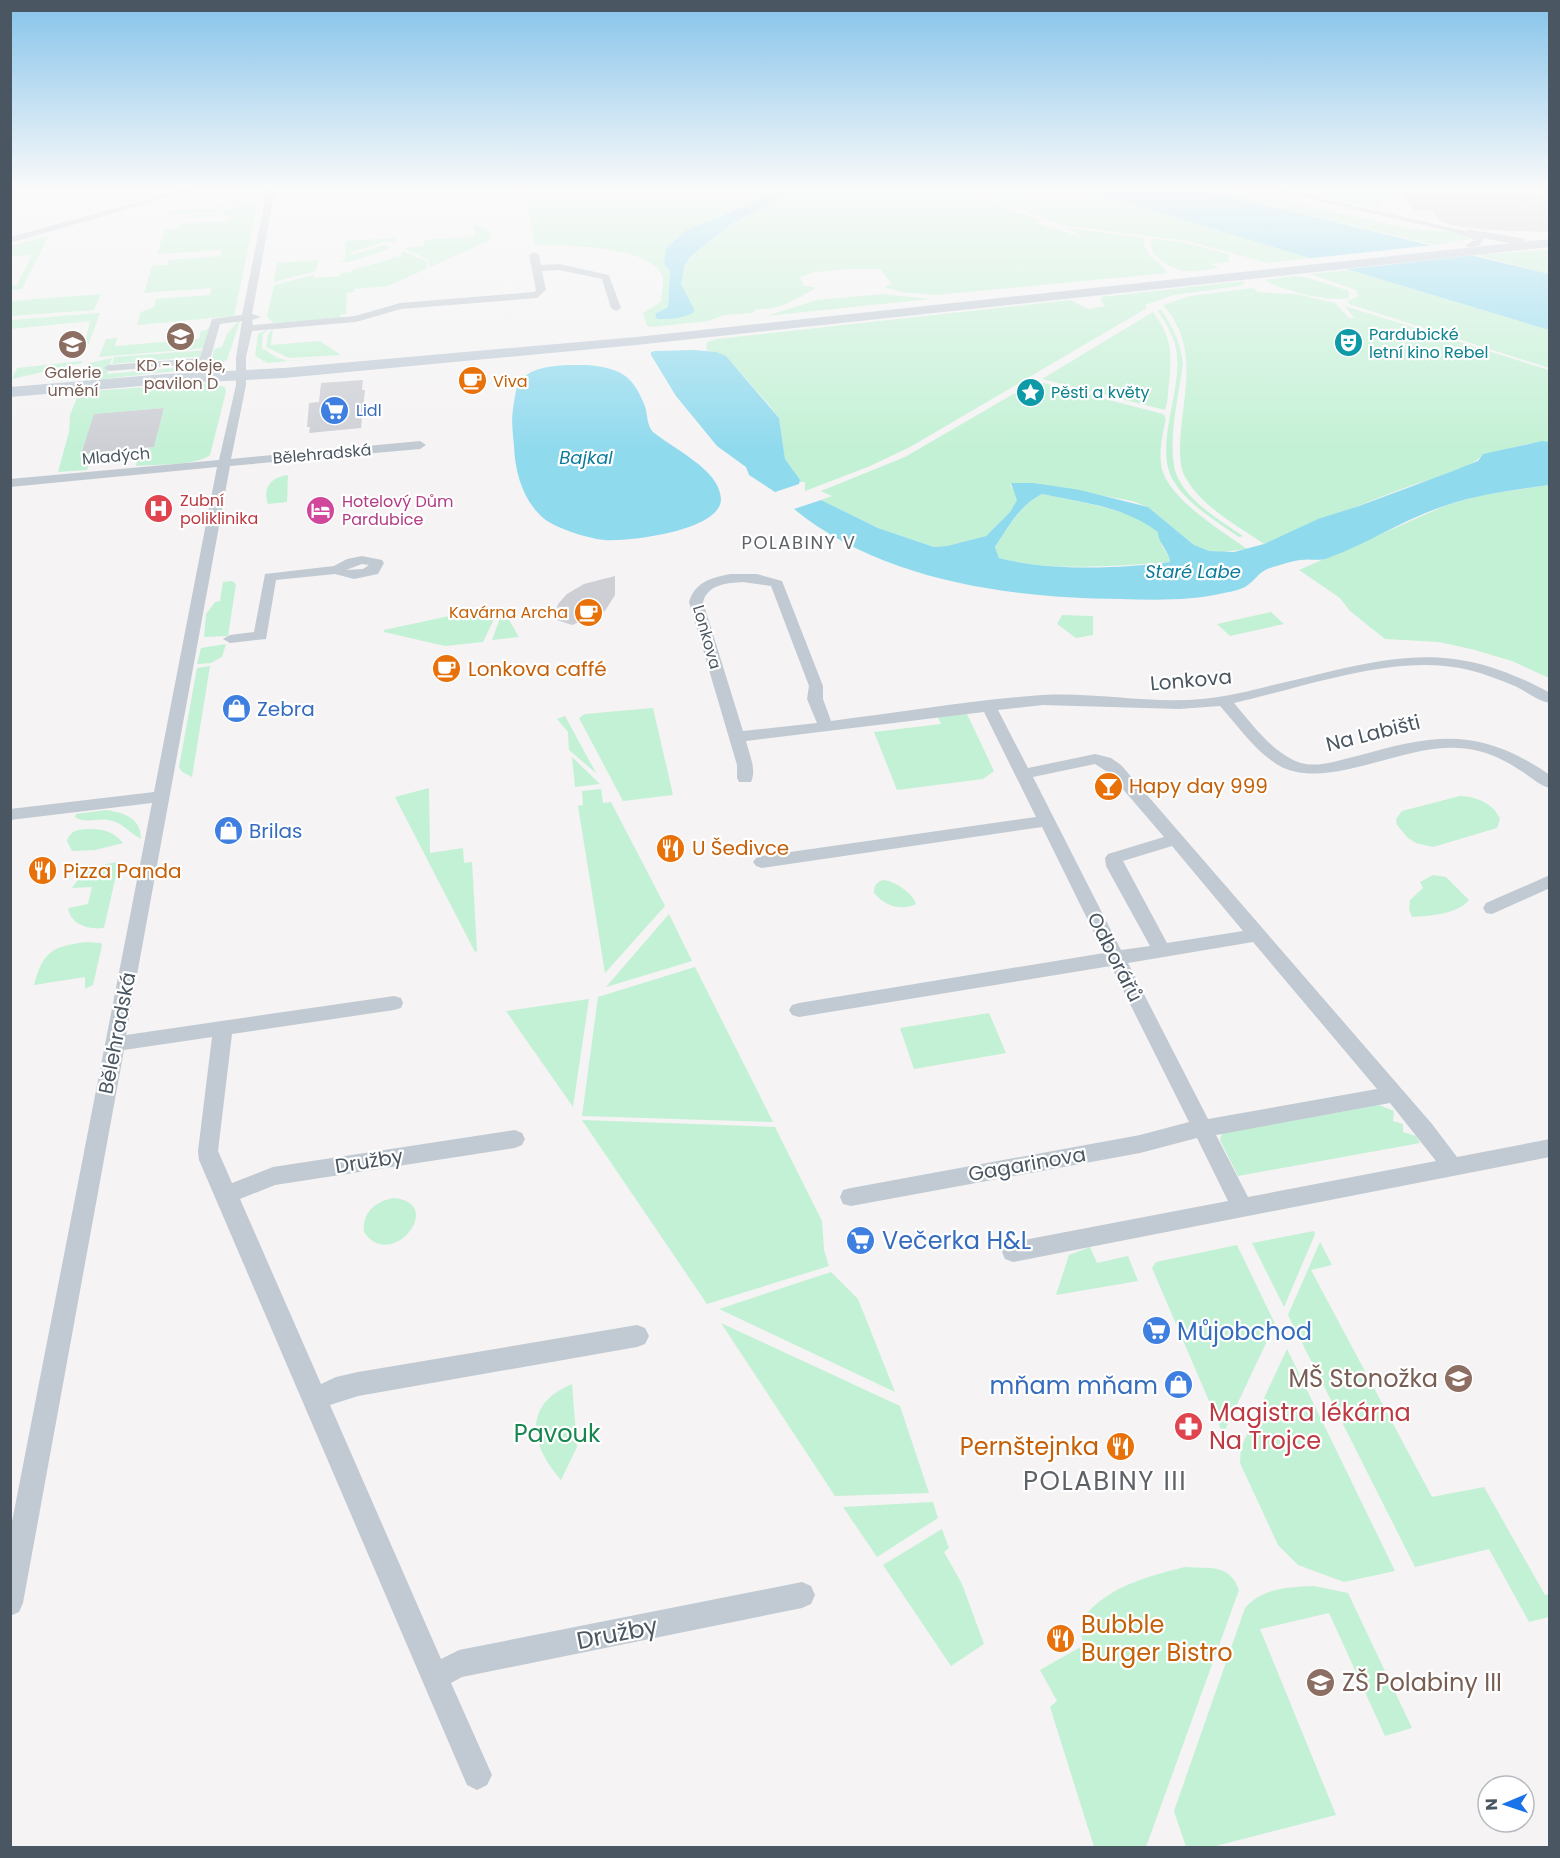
<svg xmlns="http://www.w3.org/2000/svg" width="1560" height="1858" viewBox="0 0 1560 1858" font-family="Poppins,sans-serif">
	<rect width="100%" height="100%" fill="#f5f3f3"/>
	<path fill="#c3f1d5" d="M119,190H136L143,196L74,201L80,191H85L83,195H116Z
		M240,190H260L256,195H259L258,200L243,201L215,212L168,215L169,211L231,205L233,198L238,197Z
		M525,190H773L757,201L708,220L668,266L670,270L668,307L655,314L695,312L681,284L685,266L691,256L731,224L796,190H963L1043,222H1032L1085,238L1066,228L1143,238C1145,261 1160,257 1167,273L936,295L901,292L884,287L892,284L880,269H850L815,272L800,277L804,286L814,287L815,289C796,298 780,311 756,309L752,313L724,315L708,321L652,327L647,326L643,313L661,302C661,295 664,285 663,279C656,245 563,245 535,245Z
		M972,190H1084L1311,258L1268,263L1187,241L1068,226L1055,223Z
		M1203,190H1237L1411,229L1456,232L1470,239L1435,245Z
		M1288,190H1451L1453,191L1405,192L1406,196L1389,195L1393,202L1384,200L1378,208L1381,210Z
		M258,201L234,316L137,325L141,312L154,307L156,299L210,295L211,288L144,293L152,266L167,265L169,260L220,256L221,250L157,254L165,230L178,229L180,224L228,221L230,215L177,218L178,216L217,214L244,203Z
		M474,224L491,232L490,240L430,267L429,260L404,248L424,246L425,240L475,236Z
		M49,235L22,289L11,290V286L17,285L32,255L11,256V246Z
		M395,238V242H384L349,253L352,255L384,245L390,246L387,250L349,262H338L345,260L346,241Z
		M1151,239L1182,242L1228,254L1229,262L1212,264L1219,268C1208,269 1196,272 1185,271C1170,269 1147,256 1151,239Z
		M1549,250V274L1477,255Z
		M402,251L427,261L426,269L388,286L354,289V292L347,293L346,314L340,315V318L273,323L267,316L274,285L314,275L315,278L340,276L341,273L351,272V270L392,259V257L402,256Z
		M318,260L316,271L274,282L277,263Z
		M1350,270L1549,330V368L1349,304L1348,301L1359,296L1356,290L1310,274Z
		M1293,276L1305,277L1347,290L1349,292V298C1333,303 1279,290 1265,280Z
		M1244,281V284L1240,286L1174,295L1145,305L1147,308L910,447L870,466L805,491V482H800L785,459L779,418L770,406L726,356L706,350L707,342L717,339L1070,300L1088,309L1105,306L1101,301V297Z
		M1252,288L1257,290L1256,292L1296,294L1335,303L1349,318H1354L1345,306L1549,370V442C1527,441 1505,451 1483,454C1469,472 1428,479 1407,487C1359,505 1312,525 1264,544C1238,526 1204,508 1187,480C1180,470 1180,457 1180,445C1182,394 1201,348 1163,305L1190,296Z
		M101,294L94,310L11,316V301Z
		M882,294L930,299L766,316L817,300Z
		M1157,310H1161C1173,326 1181,344 1183,364C1179,393 1165,452 1178,478C1190,503 1221,521 1243,536L1239,537C1216,521 1187,504 1173,480C1154,448 1181,392 1177,356C1176,339 1166,323 1157,310Z
		M1153,312C1172,337 1172,353 1169,383C1168,391 1168,402 1165,410L1042,379Z
		M100,313L88,346L80,349L85,342L90,321L11,329V320Z
		M238,321H240L227,360L213,367L85,381L89,363L112,358L107,374L208,365L211,363L214,349L222,347L227,334Z
		M211,325L207,348L99,357L106,339L117,338L115,346L199,339L201,331L206,330Z
		M269,329L263,334L262,348L278,358L288,361L402,352L267,363L255,356L258,334Z
		M273,329L271,345L320,341L341,355L289,358L266,347L268,334Z
		M207,350L204,360H193V357L112,364L114,357Z
		M82,361V363L12,379L17,368Z
		M1040,382L1163,414L1166,418C1163,434 1158,452 1162,469C1170,500 1222,531 1247,549L1222,552L1209,551L1194,545L1148,507L1132,501L1034,483L1010,485L1016,493L1017,500L1010,512L986,536L947,546L934,547L878,528L821,500L832,496L821,491L905,457L1032,383Z
		M208,383L225,387L226,392L210,455C196,466 156,464 136,466L140,449L154,447L164,408L95,414L81,453H93L87,470L58,472L69,432L70,415L78,395L90,393V391Z
		M288,475L287,502L268,504C262,488 271,477 288,475Z
		M1549,485V678L1512,661L1475,650L1439,642L1385,639L1350,611L1340,598L1299,570L1447,505L1482,495Z
		M1042,494C1066,499 1144,512 1158,532C1161,536 1160,542 1162,546C1166,553 1169,554 1170,562C1113,566 1054,572 999,558L995,547C1009,526 1020,506 1042,494Z
		M232,581L236,584L228,636L204,637L206,614L215,602L220,601L223,582Z
		M491,607L497,613L483,642L445,646L384,632V630Z
		M1271,612L1284,624L1230,636L1217,624Z
		M502,613H505L519,637L492,640Z
		M1062,615L1093,616V635L1076,638L1057,624Z
		M226,644L222,657L211,663L197,664L201,648Z
		M210,666L192,777L182,772L179,767L197,668Z
		M653,708L673,795L623,801L579,718L585,714Z
		M967,714L994,771L983,779L897,790L874,732L941,724L938,717Z
		M565,716L596,773L569,750L568,732L557,719Z
		M572,757L600,784L575,787Z
		M429,788L430,853L463,848L464,863L472,862L477,951L475,952L395,797Z
		M601,789L603,803L611,802L665,906L605,973L578,806L583,805L582,791Z
		M1460,796C1477,797 1493,803 1500,819L1497,828L1433,847L1416,843L1408,838L1397,825L1396,819L1402,811Z
		M106,810C125,813 141,818 141,839C129,833 123,822 108,820C97,818 85,824 75,817L76,814Z
		M88,829C103,829 113,831 123,843L95,850L72,851L67,841C71,830 77,830 88,829Z
		M119,862L104,928C89,930 71,925 68,908L88,904L92,887L72,888C83,871 99,864 119,862Z
		M1433,875L1446,877L1469,900C1458,914 1429,916 1412,917L1409,910L1410,900L1423,888L1420,882Z
		M884,880C896,882 911,892 916,903L914,905C898,911 885,905 874,893C874,885 876,882 884,880Z
		M669,914L692,961L606,987Z
		M85,942L101,943L102,945L93,985L85,989V977L34,985C43,952 51,947 85,942Z
		M695,967L773,1122L582,1116L598,997Z
		M589,999L573,1107L506,1011Z
		M989,1013L1006,1053L914,1069L900,1028Z
		M1379,1105L1394,1111L1393,1121L1403,1124V1132L1416,1136L1420,1143L1238,1176L1220,1140L1222,1133Z
		M582,1120L775,1127L822,1221L824,1250L829,1266L707,1304Z
		M394,1198C447,1203 391,1273 364,1232C362,1212 376,1201 394,1198Z
		M1314,1231L1315,1234L1284,1307L1252,1243Z
		M1320,1242L1332,1265L1311,1270L1432,1497L1484,1487L1545,1595L1549,1594V1617L1529,1622L1489,1549L1415,1567L1288,1315Z
		M1237,1245L1275,1324L1225,1430L1221,1429L1152,1268L1156,1262Z
		M1090,1247L1097,1263L1128,1256L1138,1281L1056,1295L1069,1255Z
		M831,1272L858,1299L895,1392L719,1309Z
		M721,1323L900,1406L929,1493L835,1496Z
		M1287,1349L1395,1571L1344,1582L1298,1565L1278,1545L1240,1463L1241,1447Z
		M572,1384L577,1447L561,1480C530,1445 522,1405 572,1384Z
		M933,1502L938,1518L877,1557L843,1507Z
		M942,1529L949,1548L944,1552L962,1584L984,1644L951,1666L883,1565Z
		M1185,1567C1210,1569 1229,1563 1239,1590L1146,1847H1094L1050,1707L1057,1701L1040,1670L1084,1645L1081,1635L1089,1629L1083,1618C1107,1587 1148,1576 1185,1567Z
		M1314,1586L1348,1593L1412,1728L1385,1736L1329,1613L1260,1629L1336,1815L1212,1847H1186L1174,1811L1245,1608C1263,1588 1288,1587 1314,1586Z"/>
	<path fill="#90daee" fill-rule="evenodd" d="M773,190H796L731,224L691,256L685,265L681,284L695,311C685,319 670,319 657,319L655,314L668,307L670,270L664,264L666,249L686,230L757,201Z
		M1084,190H1203L1549,274V330Z
		M695,350L716,352L726,356L779,418L785,459L800,480L799,484L775,492L749,475L746,467L717,446L676,396L651,355V352L655,351Z
		M587,365C617,368 632,373 644,404C648,413 646,422 652,431C671,448 720,469 721,499C721,531 627,542 604,540C587,538 553,528 541,516C522,498 515,471 514,446C513,434 511,421 513,409C514,402 515,394 517,387C526,363 567,365 587,365Z
		M1542,441L1549,442V485C1515,490 1480,494 1447,505C1406,518 1369,543 1328,558C1319,562 1309,558 1301,560C1291,561 1280,565 1270,568C1259,571 1255,581 1245,587C1239,590 1230,592 1224,593C1191,601 1154,600 1120,599C1011,598 882,581 794,509L821,500L878,528L934,547L947,546L986,536L1010,512L1017,500L1011,483H1034L1080,490L1148,507L1194,545L1209,551L1234,552L1264,544L1318,519L1359,506L1453,471L1478,461L1483,454ZM1042,494C1080,502 1126,507 1158,532C1158,544 1169,550 1170,562C1117,569 1050,571 999,558L995,547C1009,526 1019,506 1042,494Z"/>
	<path fill="#f5f3f3" d="M1444,244L1486,254L1341,270L1304,259Z"/>
	<path fill="#cdcfd5" d="M1442,191L1533,193L1535,196L1550,197V232L1489,230L1455,226L1440,221L1432,211H1415L1403,196H1406L1404,192L1444,193Z
		M363,380L362,390H365L361,428L309,433L310,427H307L309,403L319,402L321,383Z
		M164,408L154,447L81,454L94,414Z
		M615,576V595L605,611L572,625L554,619L558,604L567,594L584,584Z"/>
	<g fill="none" stroke-linecap="round" stroke-linejoin="round">
		<path fill="#c1cad2" fill-rule="evenodd" d="M182,190H194L10,243V237Z
			M267,190H275L252,314L261,317L252,320L253,325L355,316L400,303L534,292L536,290L529,255L534,252L539,255L541,265L559,264L609,275L621,308L616,311L611,308L602,279L559,270L542,271L546,290L537,298L401,309L356,322L252,331L246,357V385L231,459L420,441L426,445L420,449L230,466L126,1035L394,996L401,998L403,1003L401,1008L394,1010L232,1034L218,1151L232,1183L273,1167L515,1130L522,1133L525,1139L522,1145L515,1148L275,1185L240,1199L321,1384L336,1377L358,1372L637,1325L645,1328L649,1336L645,1344L637,1347L358,1396L330,1405L441,1659L459,1650L802,1582L811,1586L815,1595L811,1604L802,1608L462,1677L451,1683L492,1775L487,1785L477,1790L467,1785L199,1160L198,1151L212,1037L124,1050L23,1603L19,1612L10,1616V1532L152,803L10,820V809L154,792L217,467L10,487V479L219,460L236,385V357L242,321L220,324L209,363L109,371L104,368L109,365L200,358L212,319L242,315Z
			M1271,190H1284L1465,231L1469,229C1479,232 1522,237 1527,240C1516,247 1496,240 1484,238L1480,245L1470,248L1465,245L1475,240L1449,231Z
			M362,556L382,560L384,563L378,574L354,579L335,574L276,580L266,639L230,643L223,639L230,635L254,632L265,574L334,566L347,559ZM362,564L369,565L363,569L346,570Z
			M730,574H757L782,581L823,686V699L831,721C902,712 973,700 1043,695C1096,692 1149,704 1202,699C1226,697 1250,691 1273,685C1382,660 1444,634 1550,693V703C1538,701 1527,692 1517,687C1501,680 1485,674 1469,670C1397,652 1306,687 1234,703C1252,724 1272,752 1298,762C1317,769 1339,760 1357,756C1436,734 1478,726 1550,775V788C1538,785 1529,775 1518,769C1500,757 1480,749 1458,748C1403,743 1326,793 1278,765C1255,751 1238,726 1220,706L1179,709L1043,705L998,710L1028,768L1095,754L1111,758L1121,765L1432,1124L1457,1157L1550,1139V1157L1013,1262L1005,1259L1002,1252L1005,1245L1013,1242L1228,1201L1197,1138L1140,1153L851,1206L843,1204L840,1197L843,1190L851,1188L1140,1135L1189,1122L1111,966L799,1017L792,1015L789,1010L792,1005L799,1003L1104,953L1042,827L762,868L756,866L753,862L756,858L762,856L1036,817L984,712L746,741C749,754 757,769 751,782H739L737,778V765L689,602C695,582 711,578 730,574ZM743,582L771,586L809,686L807,699L817,723L743,731L703,602C708,584 727,583 743,582ZM1095,764L1109,773L1164,837L1108,854L1105,858L1106,866L1150,946L1121,950L1033,777ZM1172,846L1243,931L1167,943L1123,861ZM1253,942L1377,1089L1208,1119L1128,963ZM1390,1103L1436,1161L1248,1197L1216,1135Z
			M1550,875V888L1492,914L1486,913L1483,908L1486,903Z"/>
		<path fill="#c1cbd6" fill-rule="evenodd" d="M1550,239V247L636,345L284,378L165,384L10,397V387L165,374L284,368L636,337Z"/>
	</g>
	<linearGradient id="sky" x2="0" y2="1"><stop stop-color="#85c3ea"/><stop offset="0.42" stop-color="#fafafa"/><stop offset="1" stop-color="#fafafa" stop-opacity="0"/></linearGradient>
	<rect width="1560" height="450" fill="url(#sky)"/>
	<defs>
		<symbol id="university-disc" viewBox="-11 -11 22 22"><circle r="9.5" fill="#8d6e63" stroke="#fff"/><path d="M0-5L7-2L0 1L-7-2ZM-4 1L0 2.5L4 1V4Q0 6-4 4Z" fill="#fff"/></symbol>
		<symbol id="theatre-disc" viewBox="-11 -11 22 22"><circle r="9.5" fill="#0f9aa8" stroke="#fff"/><path d="M-5-5.5Q0-4 5-5.5V0Q5 5 0 6Q-5 5-5 0ZM-3.3-2.5H-1v1.5H-3.3ZM1-2.5H3.3v1.5H1ZM-2.8 1Q0 5.5 2.8 1Z" fill="#fff"/></symbol>
		<symbol id="cafe-disc" viewBox="-11 -11 22 22"><circle r="9.5" fill="#e8710a" stroke="#fff"/><path d="M-5.5-4.5H6V0H3Q3 3.5 0 3.5H-2.5Q-5.5 3.5-5.5 0ZM3-3.2v2h1.7v-2ZM-6 4.5H4V6H-6Z" fill="#fff"/></symbol>
		<symbol id="sight-disc" viewBox="-11 -11 22 22"><circle r="9.5" fill="#0f9aa8" stroke="#fff"/><path d="M0-6L1.8-2.2L6-1.7L2.9 1.2L3.7 5.4L0 3.3L-3.7 5.4L-2.9 1.2L-6-1.7L-1.8-2.2Z" fill="#fff"/></symbol>
		<symbol id="supermarket-disc" viewBox="-11 -11 22 22"><circle r="9.5" fill="#3f7fe0" stroke="#fff"/><path d="M-6-5.5h2.5l.6 2H6L4.5 2H-2.5L-4.4-4H-6ZM-1.5 3.2a1.3 1.3 0 1 0 .1 0ZM3 3.2a1.3 1.3 0 1 0 .1 0Z" fill="#fff"/></symbol>
		<symbol id="hospital-disc" viewBox="-11 -11 22 22"><circle r="9.5" fill="#e0444e" stroke="#fff"/><path d="M-5-5h3v3.5h4V-5h3V5h-3V1.5h-4V5h-3Z" fill="#fff"/></symbol>
		<symbol id="hotel-disc" viewBox="-11 -11 22 22"><circle r="9.5" fill="#d1479c" stroke="#fff"/><path d="M-6-4.5h1.5V1H6V5H4.5V3h-9V5H-6ZM-4 0a1.8 1.8 0 1 1 3.6 0ZM.5 0V-2.5h3Q6-2.5 6 0Z" fill="#fff"/></symbol>
		<symbol id="shop-disc" viewBox="-11 -11 22 22"><circle r="9.5" fill="#3f7fe0" stroke="#fff"/><path d="M-5-2.5h2.3a2.7 3.5 0 0 1 5.4 0H5L5.5 6h-11ZM-1.5-2.5h3a1.5 2.3 0 0 0-3 0Z" fill="#fff"/></symbol>
		<symbol id="bar-disc" viewBox="-11 -11 22 22"><circle r="9.5" fill="#e8710a" stroke="#fff"/><path d="M-6-5H6L.8 .8V4.5H3.5V6h-7V4.5H-.8V.8Z" fill="#fff"/></symbol>
		<symbol id="restaurant-disc" viewBox="-11 -11 22 22"><circle r="9.5" fill="#e8710a" stroke="#fff"/><path d="M-5-6h1v4h1v-4h1v4h1v-4h1v5L-1.5 .5V6h-2V.5L-5-1ZM5-6V6H3V1.5H1.5Q1.5-4 5-6Z" fill="#fff"/></symbol>
		<symbol id="school-disc" viewBox="-11 -11 22 22"><circle r="9.5" fill="#8d6e63" stroke="#fff"/><path d="M0-5L7-2L0 1L-7-2ZM-4 1L0 2.5L4 1V4Q0 6-4 4Z" fill="#fff"/></symbol>
		<symbol id="pharmacy-disc" viewBox="-11 -11 22 22"><circle r="9.5" fill="#e0444e" stroke="#fff"/><path d="M-2-6h4v4h4v4h-4v4h-4v-4h-4v-4h4Z" fill="#fff"/></symbol>
	</defs>
	<g fill-rule="evenodd">
		<use href="#university-disc" x="164" y="320" width="33" height="33"/>
		<use href="#theatre-disc" x="1332" y="326" width="33" height="33"/>
		<use href="#university-disc" x="56" y="328" width="33" height="33"/>
		<use href="#cafe-disc" x="456" y="364" width="33" height="33"/>
		<use href="#sight-disc" x="1014" y="376" width="33" height="33"/>
		<use href="#supermarket-disc" x="318" y="394" width="33" height="33"/>
		<use href="#hospital-disc" x="142" y="492" width="33" height="33"/>
		<use href="#hotel-disc" x="304" y="494" width="33" height="33"/>
		<use href="#cafe-disc" x="572" y="596" width="33" height="33"/>
		<use href="#cafe-disc" x="430" y="652" width="33" height="33"/>
		<use href="#shop-disc" x="220" y="692" width="33" height="33"/>
		<use href="#bar-disc" x="1092" y="770" width="33" height="33"/>
		<use href="#shop-disc" x="212" y="814" width="33" height="33"/>
		<use href="#restaurant-disc" x="654" y="832" width="33" height="33"/>
		<use href="#restaurant-disc" x="26" y="854" width="33" height="33"/>
		<use href="#supermarket-disc" x="844" y="1224" width="33" height="33"/>
		<use href="#supermarket-disc" x="1140" y="1314" width="33" height="33"/>
		<use href="#school-disc" x="1442" y="1362" width="33" height="33"/>
		<use href="#shop-disc" x="1162" y="1368" width="33" height="33"/>
		<use href="#pharmacy-disc" x="1172" y="1410" width="33" height="33"/>
		<use href="#restaurant-disc" x="1104" y="1430" width="33" height="33"/>
		<use href="#restaurant-disc" x="1044" y="1622" width="33" height="33"/>
		<use href="#school-disc" x="1304" y="1666" width="33" height="33"/>
	</g>
	<g text-anchor="middle" dominant-baseline="central" stroke-width="4.5" stroke-linejoin="round" paint-order="stroke">
		<g font-size="16" fill="#0d838f" stroke="#fff" text-anchor="start">
			<text x="1369" y="334">Pardubické<tspan x="1369" dy="18">letní kino Rebel</tspan></text>
			<text x="1051" y="392">Pěsti a květy</text>
		</g>
		<g font-size="16" fill="#785e54" stroke="#fff">
			<text x="181" y="365">KD - Koleje,<tspan x="181" dy="18">pavilon D</tspan></text>
			<text x="73" y="372">Galerie<tspan x="73" dy="18">umění</tspan></text>
		</g>
		<g font-size="16" fill="#c56008" stroke="#fff" text-anchor="start">
			<text x="493" y="381">Viva</text>
			<text x="568" y="612" text-anchor="end">Kavárna Archa</text>
		</g>
		<g font-size="16" fill="#366cbe" stroke="#fff" text-anchor="start">
			<text x="356" y="410">Lidl</text>
		</g>
		<g font-size="16" fill="#4a5661" stroke="#fff">
			<text transform="translate(322 454) rotate(-5)">Bělehradská</text>
			<text transform="translate(116 456) rotate(-5)">Mladých</text>
			<text transform="translate(707 637) rotate(74)">Lonkova</text>
		</g>
		<g font-size="16" fill="#be3a42" stroke="#fff" text-anchor="start">
			<text x="180" y="500">Zubní<tspan x="180" dy="18">poliklinika</tspan></text>
		</g>
		<g font-size="16" fill="#b23c85" stroke="#fff" text-anchor="start">
			<text x="342" y="501">Hotelový Dům<tspan x="342" dy="18">Pardubice</tspan></text>
		</g>
		<g font-size="18" font-style="italic" fill="#0c7c9b" stroke="#fff">
			<text x="586" y="457">Bajkal</text>
			<text x="1193" y="571">Staré Labe</text>
		</g>
		<g font-size="18" letter-spacing="1.5" fill="#5f6368" stroke="#fff">
			<text x="799" y="542">POLABINY V</text>
		</g>
		<g font-size="20" fill="#c56008" stroke="#fff" text-anchor="start">
			<text x="468" y="669">Lonkova caffé</text>
			<text x="1129" y="786">Hapy day 999</text>
			<text x="692" y="848">U Šedivce</text>
			<text x="63" y="871">Pizza Panda</text>
		</g>
		<g font-size="20" fill="#4a5661" stroke="#fff">
			<text transform="translate(1191 680) rotate(-5)">Lonkova</text>
			<text transform="translate(1373 733) rotate(-14)">Na Labišti</text>
			<text transform="translate(1115 957) rotate(63)">Odborářů</text>
			<text transform="translate(117 1033) rotate(-79)">Bělehradská</text>
			<text transform="translate(369 1161) rotate(-9)">Družby</text>
			<text transform="translate(1027 1164) rotate(-10)">Gagarinova</text>
		</g>
		<g font-size="20" fill="#366cbe" stroke="#fff" text-anchor="start">
			<text x="257" y="709">Zebra</text>
			<text x="249" y="831">Brilas</text>
		</g>
		<g font-size="24" fill="#366cbe" stroke="#fff" text-anchor="start">
			<text x="882" y="1240">Večerka H&amp;L</text>
			<text x="1177" y="1331">Můjobchod</text>
			<text x="1158" y="1385" text-anchor="end">mňam mňam</text>
		</g>
		<g font-size="24" fill="#785e54" stroke="#fff" text-anchor="end">
			<text x="1438" y="1378">MŠ Stonožka</text>
			<text x="1342" y="1682" text-anchor="start">ZŠ Polabiny III</text>
		</g>
		<g font-size="24" fill="#be3a42" stroke="#fff" text-anchor="start">
			<text x="1209" y="1412">Magistra lékárna<tspan x="1209" dy="28">Na Trojce</tspan></text>
		</g>
		<g font-size="24" fill="#17864f" stroke="#fff">
			<text x="557" y="1433">Pavouk</text>
		</g>
		<g font-size="24" fill="#c56008" stroke="#fff" text-anchor="end">
			<text x="1099" y="1446">Pernštejnka</text>
			<text x="1081" y="1624" text-anchor="start">Bubble<tspan x="1081" dy="28">Burger Bistro</tspan></text>
		</g>
		<g font-size="24" fill="#4a5661" stroke="#fff">
			<text transform="translate(617 1633) rotate(-11)">Družby</text>
		</g>
		<g font-size="26" letter-spacing="1.5" fill="#5f6368" stroke="#fff">
			<text x="1105" y="1481">POLABINY III</text>
		</g>
	</g>
	<rect width="1560" height="1858" fill="none" stroke="#4a5661" stroke-width="24"/>
	<g transform="translate(1506 1804) rotate(268)"><circle r="28" fill="#ffffff" stroke="#b7bbc0" stroke-width="1.5"/>
	<path d="M0-4.5L10 22L0 15L-10 22Z" fill="#1a73e8"/>
	<text y="-9" font-size="16" font-weight="bold" text-anchor="middle" fill="#4a5661">N</text>
	</g>
</svg>
